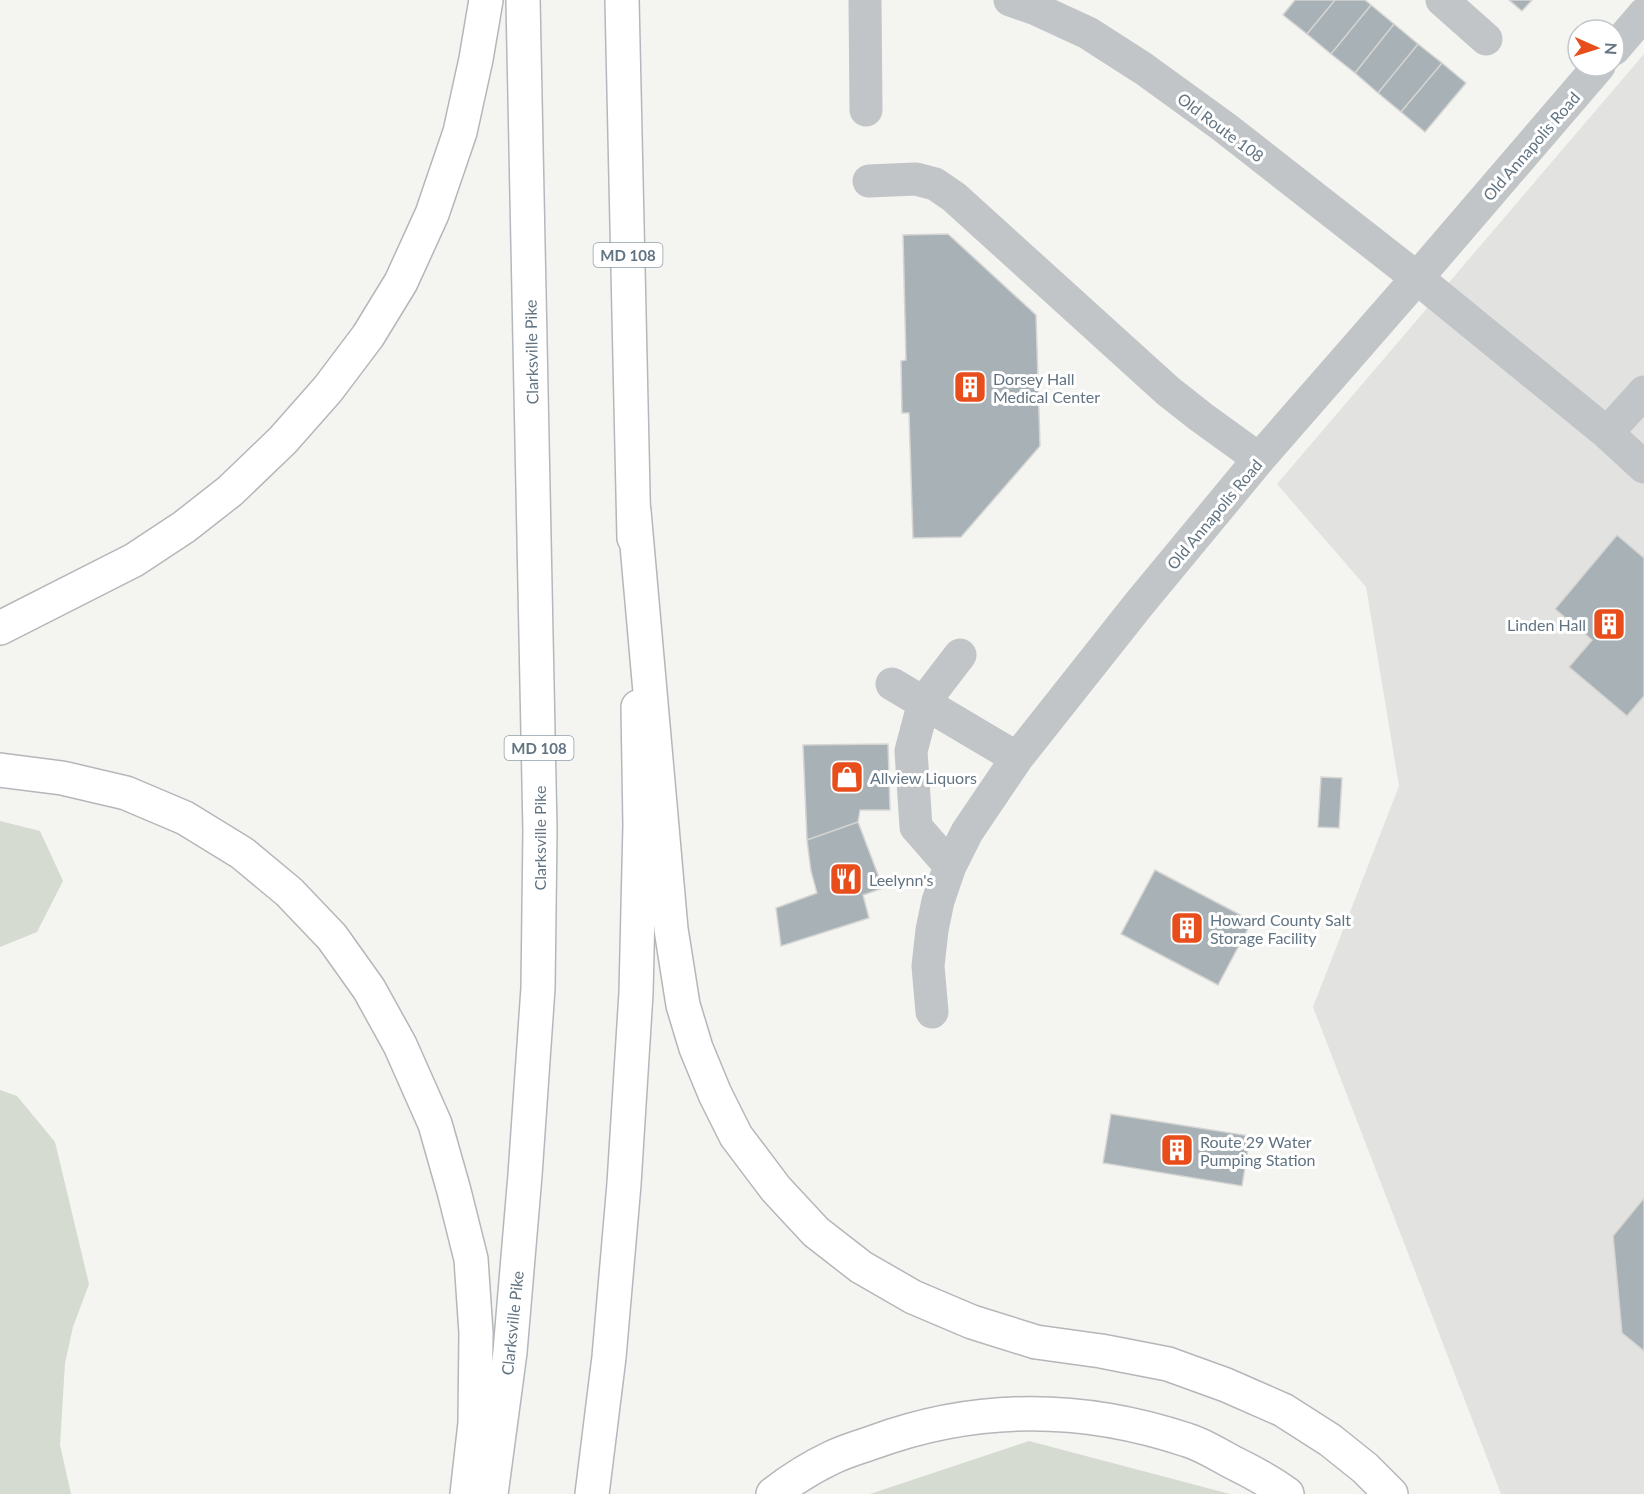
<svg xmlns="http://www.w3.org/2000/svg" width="1644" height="1494" viewBox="0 0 1644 1494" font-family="Lato,sans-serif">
	<rect width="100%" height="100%" fill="#f4f4f0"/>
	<path fill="#e2e3e1" d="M1644,54V1494H1501L1313,1007L1399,786L1366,587L1277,484Z"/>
	<path fill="#d5dbd1" d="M0,821L40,831L63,881L37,932L0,947Z
		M0,1090L17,1096L55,1142L89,1284L73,1327L65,1363L60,1445L71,1494H0Z
		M1029,1441L1230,1494H870Z"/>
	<path fill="#a8b1b6" stroke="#d5d5d3" stroke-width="1.5" d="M1295,0H1335L1307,34L1283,15Z
		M1335,0H1365L1371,5L1331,54L1307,34Z
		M1509,0H1532L1522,11Z
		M1371,5L1394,24L1355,73L1331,54Z
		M1394,24L1418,44L1378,93L1355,73Z
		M1418,44L1442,63L1401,112L1378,93Z
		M1442,63L1466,83L1425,132L1401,112Z
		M948,234L1036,315L1040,446L961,537L913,538L909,413H902L901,361L906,360L903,235Z
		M1617,535L1644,558V696L1627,716L1569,667L1592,640L1555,609Z
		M888,744L890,810H860L858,822L807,840L803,745Z
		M1321,777L1342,778L1339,828L1318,827Z
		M858,822L883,888L863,895L869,918L781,946L776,908L817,893L811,871L807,840Z
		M1155,870L1252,921L1218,985L1121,934Z
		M1111,1114L1250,1136L1242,1186L1103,1163Z
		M1644,1198V1351L1622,1333L1613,1236Z"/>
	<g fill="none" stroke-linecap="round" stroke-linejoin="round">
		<defs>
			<path id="major" d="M622,0L634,538
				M491,1494L510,1352L525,1175L538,988L540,831L523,0
				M592,1494L609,1357L624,1184L636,993L640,825L638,707"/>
			<path id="highway" d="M634,511L671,929L683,1005L696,1048L715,1094L736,1136L776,1189L816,1232L861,1267L913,1297L972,1322L1036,1342L1101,1351L1168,1364L1226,1385L1283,1410L1330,1440L1365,1468L1391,1494
				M0,628L134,560L184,527L230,491L283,440L328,389L368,336L401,282L432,214L460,132L476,59L486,0
				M0,770L62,778L126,793L185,818L242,853L289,892L332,937L369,989L400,1045L435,1124L454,1191L471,1259L476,1333L475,1423L467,1494
				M773,1494C790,1481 812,1467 831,1458C845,1451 860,1447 874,1442C978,1404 1082,1405 1187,1440C1204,1445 1220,1456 1236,1464C1254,1473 1271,1482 1287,1494"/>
		</defs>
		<use href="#major" stroke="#b4b8bc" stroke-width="36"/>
		<use href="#highway" stroke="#b4b7ba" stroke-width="36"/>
		<path stroke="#c1c5c8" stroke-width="33" d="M865,0L866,110
			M1010,0L1036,9L1088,33L1144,69L1224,127L1417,278L1607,433L1644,467
			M1442,0L1486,39
			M1614,49L1644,14
			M869,181L916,179L935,184L954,197L1168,391L1201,417L1259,459
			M1607,433L1644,392
			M892,684L1017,758
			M950,866L916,827L911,751L924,702L960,655
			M932,1012L928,966L932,930L938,901L950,866L967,832L1017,758L1139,604L1259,459L1417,278L1599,66"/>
		<use href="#major" stroke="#fff" stroke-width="33"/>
		<use href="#highway" stroke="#fff" stroke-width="33"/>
	</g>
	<defs>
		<symbol id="building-square" viewBox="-11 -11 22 22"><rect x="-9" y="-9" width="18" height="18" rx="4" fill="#e84e1c" stroke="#fff"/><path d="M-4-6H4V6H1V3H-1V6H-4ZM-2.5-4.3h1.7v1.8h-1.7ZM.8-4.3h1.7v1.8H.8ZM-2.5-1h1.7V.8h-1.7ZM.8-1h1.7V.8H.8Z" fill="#fff"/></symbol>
		<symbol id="shop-square" viewBox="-11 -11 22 22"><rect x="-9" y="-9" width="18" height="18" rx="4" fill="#e84e1c" stroke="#fff"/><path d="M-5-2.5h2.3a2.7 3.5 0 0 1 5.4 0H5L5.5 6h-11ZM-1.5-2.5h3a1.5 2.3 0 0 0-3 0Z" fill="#fff"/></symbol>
		<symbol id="restaurant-square" viewBox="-11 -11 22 22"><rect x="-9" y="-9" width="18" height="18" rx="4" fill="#e84e1c" stroke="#fff"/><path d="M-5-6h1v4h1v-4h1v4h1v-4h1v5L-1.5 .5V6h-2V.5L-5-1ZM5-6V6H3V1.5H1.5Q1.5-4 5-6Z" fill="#fff"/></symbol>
	</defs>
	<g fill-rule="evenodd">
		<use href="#building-square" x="951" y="368" width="38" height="38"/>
		<use href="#building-square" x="1590" y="605" width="38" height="38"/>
		<use href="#shop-square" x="828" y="758" width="38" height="38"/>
		<use href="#restaurant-square" x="827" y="860" width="38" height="38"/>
		<use href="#building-square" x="1168" y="909" width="38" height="38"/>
		<use href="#building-square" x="1158" y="1131" width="38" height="38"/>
	</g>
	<g text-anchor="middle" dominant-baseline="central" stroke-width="6" stroke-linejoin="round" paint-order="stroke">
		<g fill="#fff" stroke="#919ea8" stroke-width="1.5">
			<rect x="593.5" y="243" width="69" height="24" rx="4.5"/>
			<rect x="504.5" y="736" width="69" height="24" rx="4.5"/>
		</g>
		<g font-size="15" font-weight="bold" fill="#627482">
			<text x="628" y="255">MD 108</text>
			<text x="539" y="748">MD 108</text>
		</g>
		<g font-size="16" fill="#627482" stroke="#fff">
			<text transform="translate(1221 127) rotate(37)">Old Route 108</text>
			<text transform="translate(1531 146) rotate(-49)">Old Annapolis Road</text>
			<text transform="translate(531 352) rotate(-91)">Clarksville Pike</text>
			<text transform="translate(1214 514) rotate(-50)">Old Annapolis Road</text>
			<text transform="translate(539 838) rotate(-90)">Clarksville Pike</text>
			<text transform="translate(512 1323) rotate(-84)">Clarksville Pike</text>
		</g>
		<g font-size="16" fill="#627482" stroke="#fff" text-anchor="start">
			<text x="993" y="378">Dorsey Hall<tspan x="993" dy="18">Medical Center</tspan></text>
			<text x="1586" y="624" text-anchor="end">Linden Hall</text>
			<text x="870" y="777">Allview Liquors</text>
			<text x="869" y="879">Leelynn's</text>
			<text x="1210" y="919">Howard County Salt<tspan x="1210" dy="18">Storage Facility</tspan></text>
			<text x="1200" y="1141">Route 29 Water<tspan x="1200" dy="18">Pumping Station</tspan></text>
		</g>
	</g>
	<g transform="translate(1596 48) rotate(93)"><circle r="28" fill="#ffffff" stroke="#c0c7cd" stroke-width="1.5"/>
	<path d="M0-4.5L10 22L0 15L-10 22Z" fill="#e84e1c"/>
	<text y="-9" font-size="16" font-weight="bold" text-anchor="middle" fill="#627482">N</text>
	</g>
</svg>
